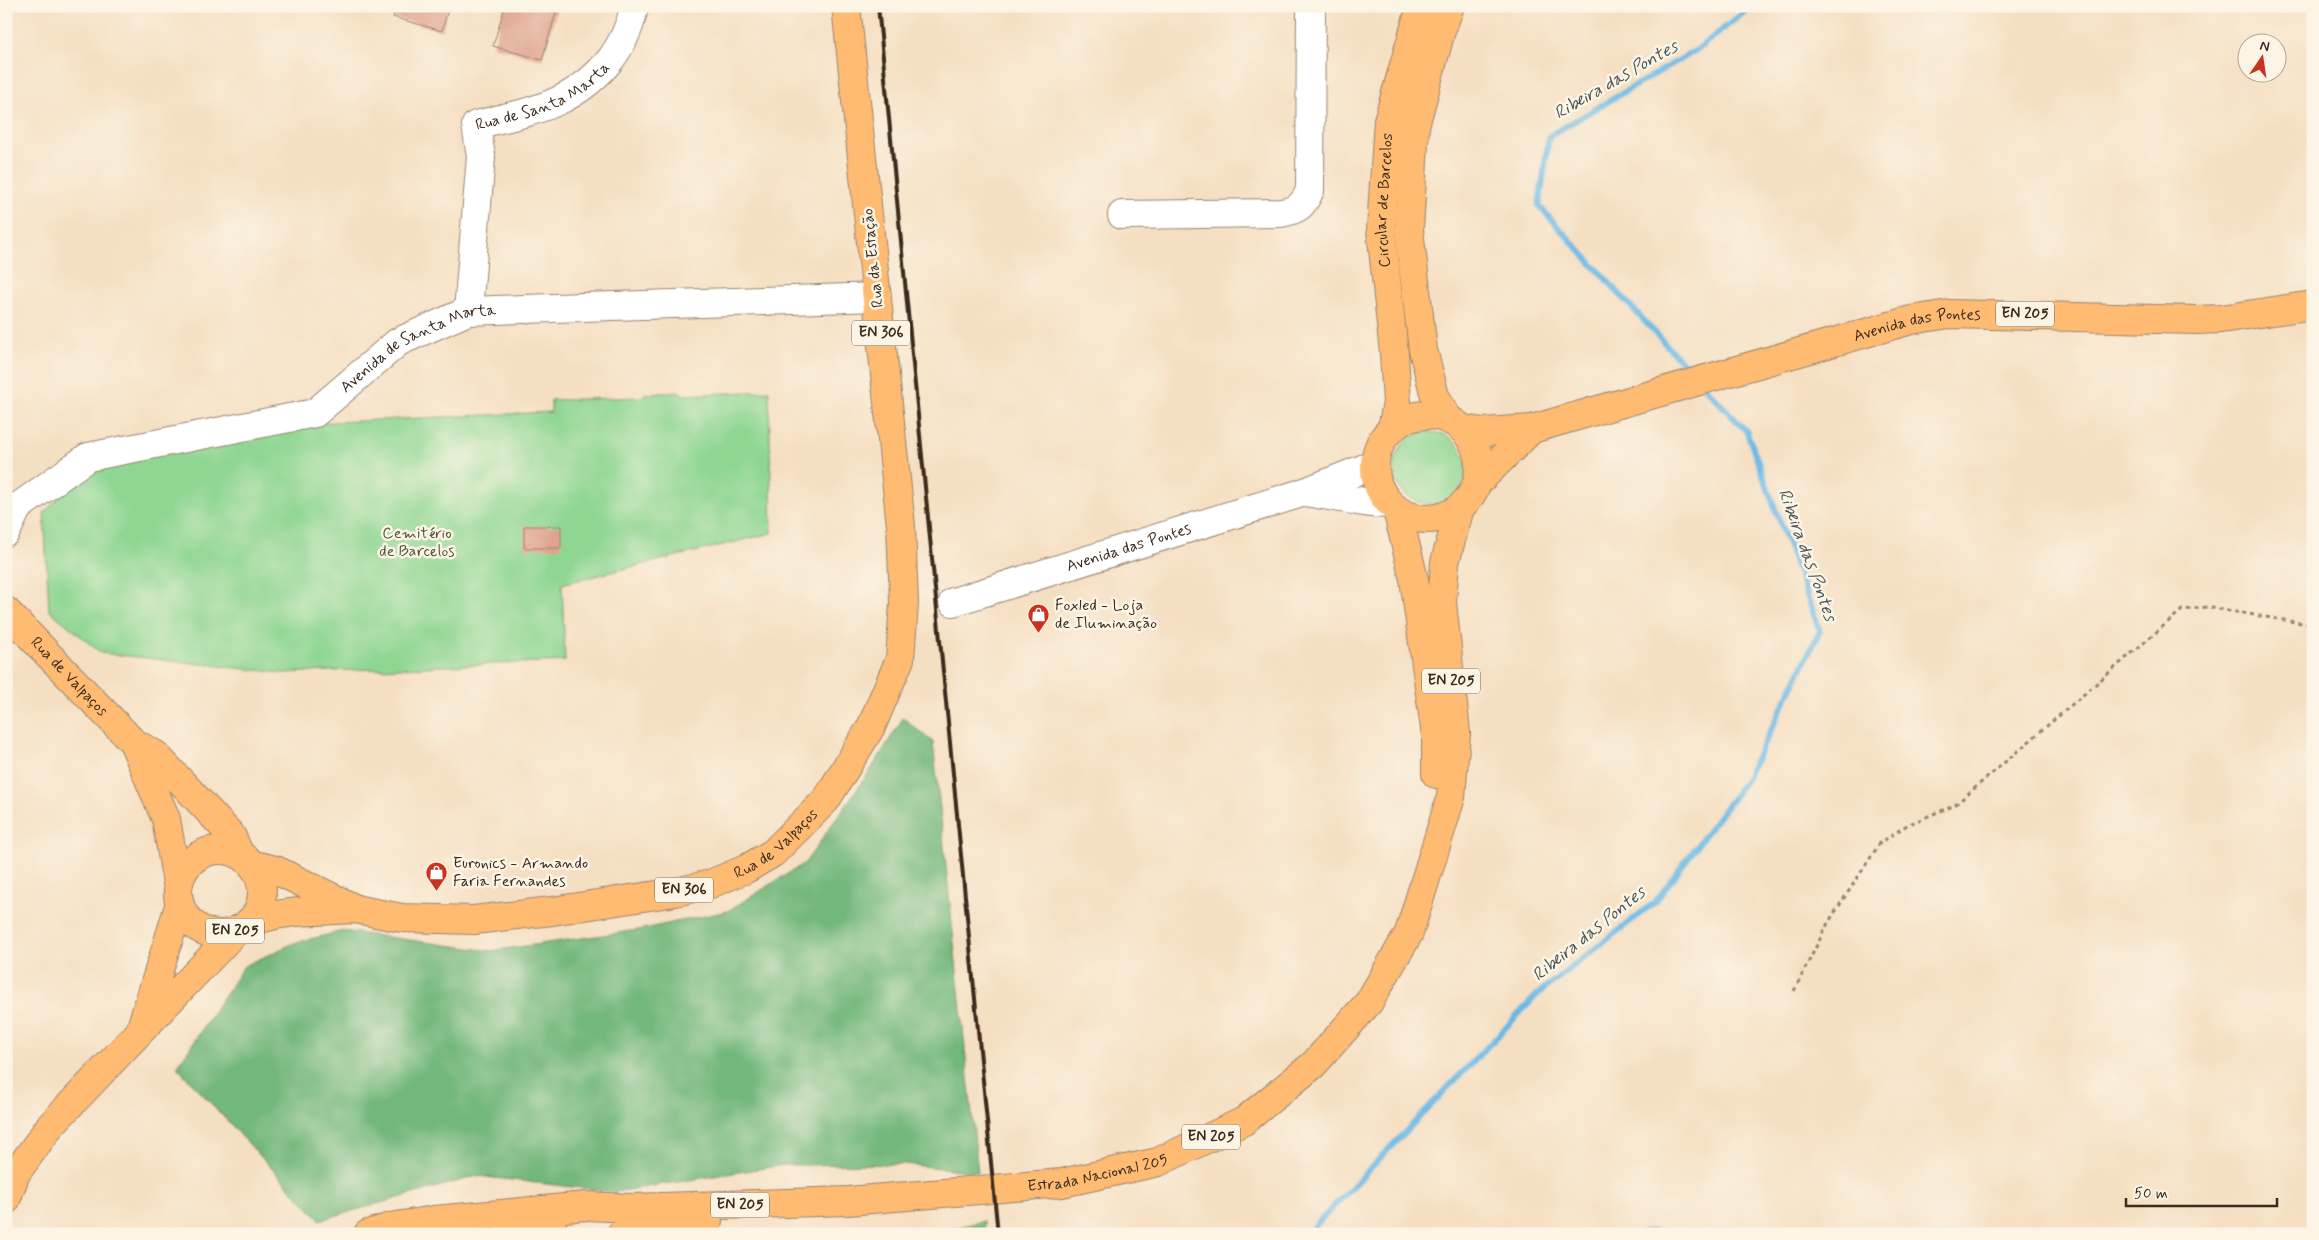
<svg xmlns="http://www.w3.org/2000/svg" width="2319" height="1240" viewBox="0 0 2319 1240" font-family="Mynerve,sans-serif">
	<rect width="100%" height="100%" fill="#fcf5e5"/>
	<filter id="ink" filterUnits="userSpaceOnUse"><feTurbulence type="fractalNoise" baseFrequency=".02" numOctaves="2"/><feDisplacementMap in="SourceGraphic" scale="10" xChannelSelector="R" yChannelSelector="G"/><feConvolveMatrix kernelMatrix="1 2 1 2 8 2 1 2 1" color-interpolation-filters="sRGB"/></filter>
	<filter id="wash" filterUnits="userSpaceOnUse"><feTurbulence type="fractalNoise" baseFrequency=".0096" numOctaves="4" result="noise"/><feDisplacementMap in="SourceGraphic" scale="20" xChannelSelector="R" yChannelSelector="G"/><feGaussianBlur stdDeviation="1.12" result="paint"/><feColorMatrix in="noise" values="0 0 0 0 0 0 0 0 0 0 0 0 0 0 0 0 0 1.4 0 .05"/><feComposite in="paint" operator="in"/></filter>
	<g filter="url(#wash)">
		<rect width="100%" height="100%" fill="#f5dfc2"/>
		<path fill="#8ed692" stroke="#648058" d="M769,391L772,533L562,584L565,661L283,673L101,653L49,610L44,513L91,464L271,425L551,412V400L644,397V394L681,392L682,395Z
			M1394 468a36 36 0 1 1 72 0a36 36 0 1 1-72 0Z"/>
		<path fill="#72b77c" stroke="#56704d" d="M903,718L933,742L978,1172L904,1164L783,1165L615,1192L477,1176L320,1220L177,1067L244,966L294,943L343,931L491,951L638,930L728,911L805,863L872,768Z
			M984,1221L985,1234H927Z"/>
		<path fill="#6bb9e5" stroke="#537282" d="M1652,1229L1685,1234H1632Z"/>
		<g fill="none" stroke-linecap="round" stroke-linejoin="round">
			<path stroke="#6bb9e5" stroke-width="6" d="M1694,375L1539,206L1549,136L1698,49L1752,6
				M1307,1234L1539,993L1655,902L1746,780L1820,631L1747,432L1704,386"/>
		</g>
		<g id="blocks">
			<path fill="#dfa38e" d="M396,6H449L442,31L393,17Z
				M505,6H558L542,60L493,46Z
				M524,526H561V548H524Z"/>
		</g>
	</g>
	<g filter="url(#ink)">
		<use href="#blocks" fill-opacity="0" stroke="#988470" stroke-width="1"/>
		<g fill="none" stroke-linecap="round" stroke-linejoin="round">
			<defs>
				<g id="minor">
					<path d="M1122,215L1281,213C1298,210 1303,206 1310,190L1311,6"/>
					<path id="s1" d="M468,311L481,157L476,125C531,111 573,106 611,59C622,44 631,25 634,6"/>
					<path d="M1305,492L1370,503L1390,504"/>
					<path id="s2" d="M6,532L18,507L88,457L315,413L398,342L468,311L877,297"/>
					<path id="s3" d="M953,602L1305,492L1375,464"/>
				</g>
				<g id="major">
					<circle cx="1427" cy="467" r="52"/>
					<path d="M1449,420L1435,396L1423,350L1409,230L1415,126L1441,31L1450,6"/>
					<path id="s4" d="M1392,429L1397,403L1394,353L1381,230L1388,121L1421,6"/>
					<path id="s5" d="M1463,429L1483,432L1532,429L1911,320L1949,314L2196,320L2221,319L2313,305"/>
					<path d="M1477,483L1532,429"/>
					<path d="M1397,510L1414,579L1436,736V774"/>
					<path id="s6" d="M6,611L133,742L156,755L231,835L240,855"/>
					<path d="M133,742L166,819L178,889"/>
					<circle cx="220" cy="892" r="42"/>
					<path d="M251,864L276,870L354,908"/>
					<path id="s7" d="M249,922L275,915L297,912L355,909L402,918L474,920L552,911L676,892L710,884L746,869L773,853L826,800L871,727L900,659L904,603L901,526L846,6"/>
					<path d="M141,1028L180,903"/>
					<path d="M6,1200L16,1173L50,1126L237,930"/>
					<path id="s8" d="M368,1234L390,1227L434,1220L586,1206L632,1208L848,1201L1062,1183L1158,1162L1244,1121L1313,1065L1369,1002L1409,933L1451,797L1456,733L1442,602L1445,562L1460,508"/>
					<path d="M508,1234L552,1225"/>
					<path d="M621,1234L708,1221"/>
				</g>
			</defs>
			<use href="#minor" stroke="#988470" stroke-width="30"/>
			<use href="#major" stroke="#988470" stroke-width="30"/>
			<path stroke="#988470" stroke-width="3" stroke-dasharray="4 4" stroke-linecap="butt" d="M1794,991L1828,923L1880,843L1907,825L1955,805L2182,610L2207,607L2313,625"/>
			<use href="#minor" stroke="#fff" stroke-width="28"/>
			<use href="#major" stroke="#ffbb71" stroke-width="28"/>
			<path stroke="#3b2a1e" stroke-width="4" d="M878,6L998,1234"/>
		</g>
	</g>
	<defs>
		<symbol id="shop-pin" viewBox="-11 -11 22 30"><path d="M0 17L-7.5 6A9.5 9.5 0 1 1 7.5 6Z" fill="#c8321e" stroke="#fcf5e5"/><path d="M-5-2.5h2.3a2.7 3.5 0 0 1 5.4 0H5L5.5 6h-11ZM-1.5-2.5h3a1.5 2.3 0 0 0-3 0Z" fill="#fff"/></symbol>
	</defs>
	<g fill-rule="evenodd">
		<use href="#shop-pin" x="1026" y="602" width="25" height="34"/>
		<use href="#shop-pin" x="424" y="860" width="25" height="34"/>
	</g>
	<g text-anchor="middle" dominant-baseline="central" stroke-width="5" stroke-linejoin="round" paint-order="stroke">
		<g fill="#fcf5e5" stroke="#75675a" stroke-width="1">
			<rect x="1996" y="301.5" width="58" height="25" rx="4"/>
			<rect x="852" y="320.5" width="58" height="25" rx="4"/>
			<rect x="1422" y="668.5" width="58" height="25" rx="4"/>
			<rect x="655" y="877.5" width="58" height="25" rx="4"/>
			<rect x="206" y="918.5" width="58" height="25" rx="4"/>
			<rect x="1182" y="1124.5" width="58" height="25" rx="4"/>
			<rect x="711" y="1192.5" width="58" height="25" rx="4"/>
		</g>
		<g font-size="15" font-weight="bold" fill="#3b2a1e">
			<text x="2025" y="314">EN 205</text>
			<text x="881" y="333">EN 306</text>
			<text x="1451" y="681">EN 205</text>
			<text x="684" y="890">EN 306</text>
			<text x="235" y="931">EN 205</text>
			<text x="1211" y="1137">EN 205</text>
			<text x="740" y="1205">EN 205</text>
		</g>
		<g font-size="16" fill="#3b2a1e" stroke="#fcf5e5">
			<text stroke="none"><textPath href="#s1" startOffset="260">Rua de Santa Marta</textPath></text>
			<text stroke="none"><textPath href="#s4" startOffset="230">Circular de Barcelos</textPath></text>
			<text transform="translate(873 258) rotate(-96)">Rua da Estação</text>
			<text stroke="none"><textPath href="#s5" startOffset="469">Avenida das Pontes</textPath></text>
			<text stroke="none"><textPath href="#s2" startOffset="470">Avenida de Santa Marta</textPath></text>
			<text stroke="none"><textPath href="#s3" startOffset="184">Avenida das Pontes</textPath></text>
			<text stroke="none"><textPath href="#s6" startOffset="91">Rua de Valpaços</textPath></text>
			<text stroke="none"><textPath href="#s7" startOffset="544">Rua de Valpaços</textPath></text>
			<text stroke="none"><textPath href="#s8" startOffset="734">Estrada Nacional 205</textPath></text>
		</g>
		<g font-size="16" fill="#50553b" stroke="#fcf5e5">
			<text x="417" y="533">Cemitério<tspan x="417" dy="18">de Barcelos</tspan></text>
		</g>
		<g font-size="16" fill="#3b2a1e" stroke="#fcf5e5" text-anchor="start">
			<text x="1055" y="605">Foxled - Loja<tspan x="1055" dy="18">de Iluminação</tspan></text>
			<text x="453" y="863">Euronics - Armando<tspan x="453" dy="18">Faria Fernandes</tspan></text>
		</g>
		<g font-size="18" font-style="italic" fill="#49555a" stroke="#fcf5e5">
			<text transform="translate(1616 80) rotate(-30)">Ribeira das Pontes</text>
			<text transform="translate(1807 555) rotate(70)">Ribeira das Pontes</text>
			<text transform="translate(1589 934) rotate(-39)">Ribeira das Pontes</text>
		</g>
	</g>
	<rect width="2319" height="1240" fill="none" stroke="#fcf5e5" stroke-width="25"/>
	<g transform="translate(2262 58) rotate(13)"><circle r="24" fill="#fcf5e5" stroke="#afa495"/>
	<path d="M0-4L9 19L0 12L-9 19Z" fill="#c8321e"/>
	<text y="-8" font-size="14" font-weight="bold" text-anchor="middle" fill="#3b2a1e">N</text>
	</g>
	<path d="M2126 1198v8h151v-8" fill="none" stroke="#3b2a1e" stroke-width="2.5"/>
	<text x="2134" y="1198" font-size="15" fill="#3b2a1e" stroke="#fcf5e5" stroke-width="4" paint-order="stroke">50 m</text>
</svg>
